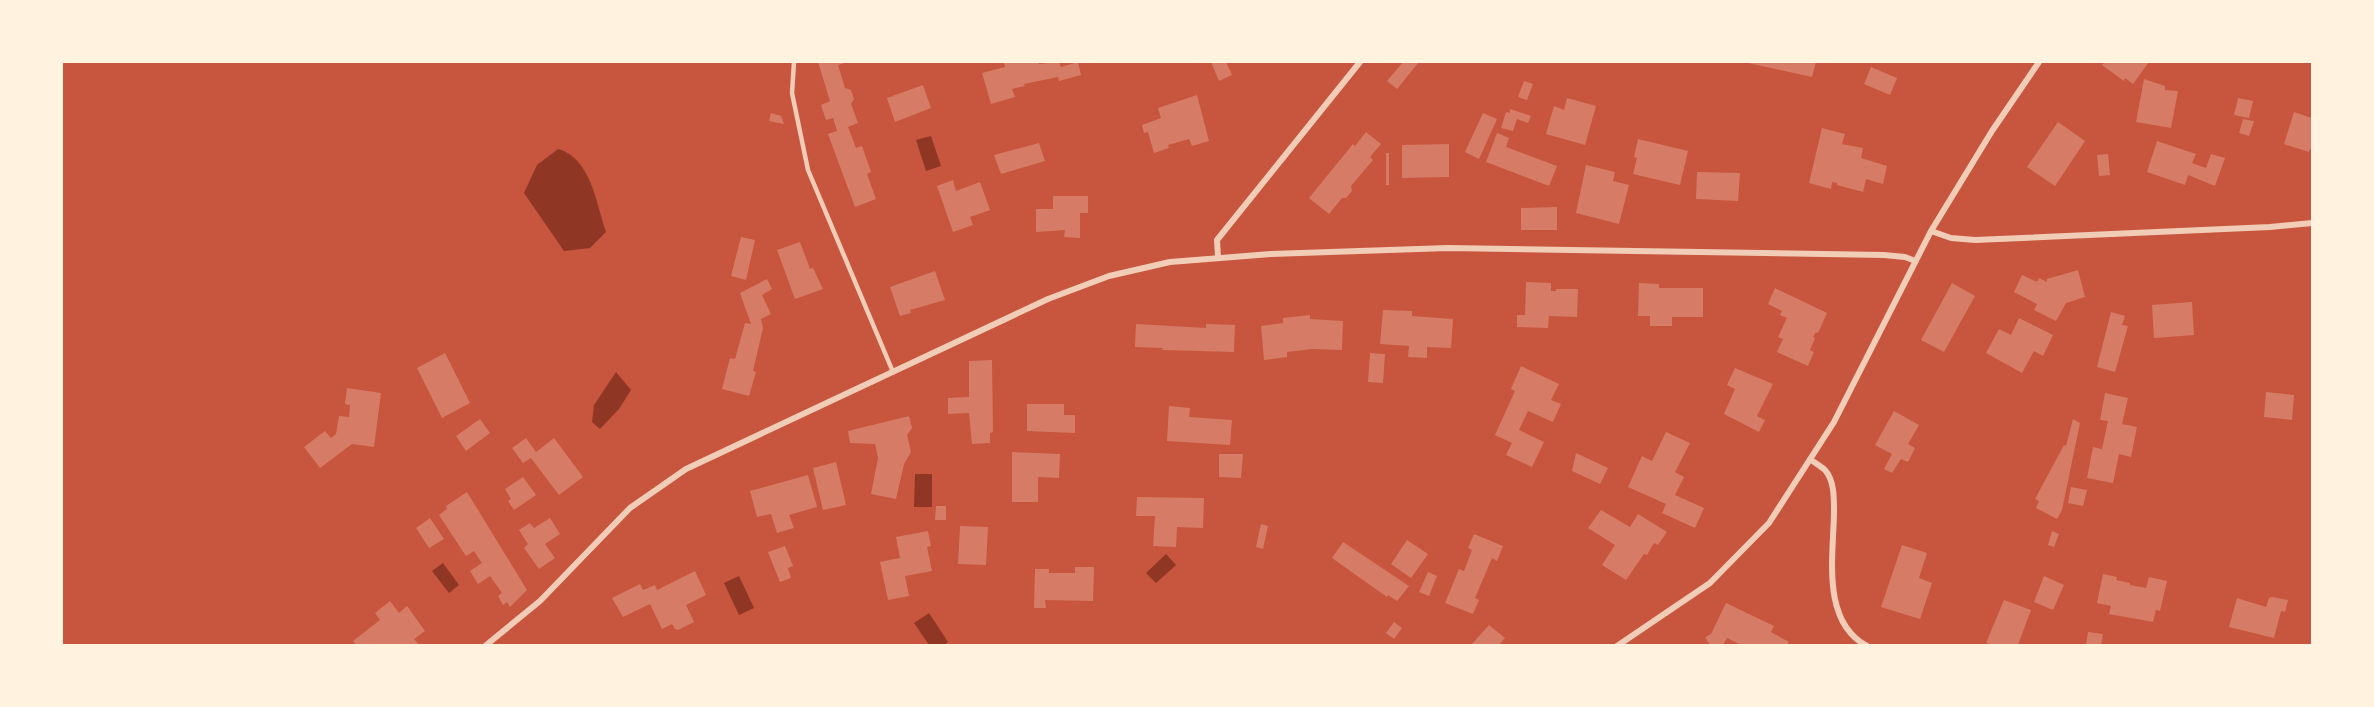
<svg xmlns="http://www.w3.org/2000/svg" width="2374" height="707" viewBox="0 0 2374 707" font-family="Commissioner,sans-serif">
	<rect width="100%" height="100%" fill="#c8553d"/>
	<path fill="#8f3625" d="M931,136L941,166L926,171L916,140Z
		M558,149C591,158 596,203 606,232L590,248L564,251L524,193L537,165Z
		M616,372L631,390L619,409L600,429L592,422L594,405Z
		M915,474H932V507H914Z
		M1166,554L1176,565L1156,583L1146,573Z
		M443,563L459,585L449,593L432,571Z
		M739,576L754,608L739,615L724,583Z
		M929,613L948,642L944,645H929L914,623Z"/>
	<path fill="#d67c66" d="M818,62H848L838,65L845,88L851,90L854,99L851,104L858,123L848,127L856,148L862,146L871,172L867,174L876,199L855,207L828,134L837,131L833,118L826,120L821,105L830,101Z
		M1009,62H1038L1039,64L1059,62L1061,67L1078,62L1081,75L1059,81L1058,77L1024,84L1025,86L1012,89L1015,97L991,104L982,73L1005,67L1004,63Z
		M1211,62H1226L1232,75L1219,81Z
		M1403,62H1419L1397,89L1387,81Z
		M1744,62H1816L1812,77Z
		M2105,62H2149L2133,84L2125,78L2124,81L2102,65Z
		M1871,67L1897,78L1890,95L1864,84Z
		M2144,79L2165,86V90L2178,91L2171,128L2136,122Z
		M1524,81L1533,84L1527,100L1518,97Z
		M923,85L931,108L895,122L887,98Z
		M1197,95L1209,141L1192,146L1189,139L1168,145L1169,148L1154,153L1148,132L1144,133L1142,125L1161,118L1158,108Z
		M1567,98L1596,106L1585,145L1546,134L1554,106L1564,110Z
		M2238,98L2253,101L2249,118L2234,115Z
		M1510,109L1531,116L1528,123L1517,119L1513,131L1501,128L1506,112L1510,113Z
		M2294,112L2312,118V150L2310,149L2309,152L2284,144Z
		M771,113L781,116L784,124L769,121Z
		M1483,113L1497,119L1479,159L1465,152Z
		M2243,119L2254,121L2249,136L2239,133Z
		M2058,122L2085,141L2055,186L2027,167Z
		M1822,128L1845,134L1842,144L1863,148L1861,158L1887,166L1883,184L1866,179L1863,192L1837,185V183L1832,182L1831,189L1809,183Z
		M1366,132L1381,144L1370,157L1373,160L1351,186L1352,191L1346,198H1342L1329,214L1309,198L1353,144L1355,146Z
		M1497,133L1509,138L1506,147L1557,166L1549,186L1486,162Z
		M1638,139L1688,151L1680,185L1633,174L1637,158L1634,157Z
		M2157,141L2196,154L2192,163L2206,168L2211,154L2225,158L2215,186L2188,175L2185,185L2147,172Z
		M1039,143L1045,161L1001,174L994,155Z
		M1449,144V177L1402,178V145Z
		M1386,153H1389V185H1386Z
		M2108,154L2110,175L2099,176L2097,155Z
		M1586,165L1615,172L1613,181L1629,185L1619,224L1576,213Z
		M1697,172L1740,173L1738,201L1696,199Z
		M953,180L956,191L980,182L990,210L970,217L973,225L953,232L937,186Z
		M1053,196H1088V213H1080V238L1064,237L1065,230L1036,232V209H1053Z
		M1557,207V230H1521V208Z
		M741,237L755,240L746,280L731,276Z
		M800,242L810,269L813,268L823,289L795,299L777,250Z
		M2078,270L2085,297L2066,303L2056,321L2034,310L2037,304L2014,292L2022,275L2037,282L2039,278L2047,282V279Z
		M935,271L945,300L910,310L911,313L900,316L890,287Z
		M767,279L772,289L762,295L771,314L761,319L763,328L753,371L756,372L749,396L722,389L730,358L735,359L745,323L751,324L740,293Z
		M1526,282L1551,283V291H1556V289H1578L1577,317L1549,316L1548,328L1517,327V315H1525Z
		M1639,283L1659,284V288H1703V317H1672V326H1650V316H1638Z
		M1952,283L1975,296L1944,352L1921,340Z
		M1775,288L1827,313L1818,333L1816,332L1813,337L1815,338L1810,350L1814,352L1808,366L1777,352L1783,339L1778,337L1787,318L1780,315L1782,311L1768,304Z
		M2192,302L2194,335L2154,338L2152,305Z
		M1383,310L1412,311V316L1453,319L1451,348L1427,347V358L1408,357L1409,346L1380,344Z
		M2111,312L2125,316L2122,325L2128,326L2115,372L2097,367Z
		M1310,315V319L1343,321L1342,350L1312,349L1287,352V357L1264,360L1261,326L1283,323V318Z
		M2019,318L2053,335L2043,356L2034,351L2022,373L1986,353L1999,329L2011,335Z
		M1136,324L1206,328V324L1235,325L1234,352L1162,350L1163,348L1135,347Z
		M445,353L470,403L442,418L417,368Z
		M1370,353L1385,354L1383,383L1368,382Z
		M992,360L993,432L990,433V443L972,444L969,413L948,414V398L969,397V361Z
		M1521,366L1559,384L1551,400L1561,404L1553,422L1528,411L1519,430L1544,442L1532,467L1506,455L1512,443L1495,435L1515,391L1511,389Z
		M1735,368L1773,384L1757,416L1765,420L1759,432L1724,414L1735,389L1727,385Z
		M347,388L381,393L374,447L352,444L320,468L304,447L325,431L331,438L336,434L339,416L349,417L350,405L345,404Z
		M2266,392L2294,395L2292,420L2264,417Z
		M2105,393L2128,398L2122,424L2137,427L2131,457L2119,454L2113,483L2087,478L2093,447L2102,449L2108,421L2100,420Z
		M1027,404H1064V415H1075V433L1027,431Z
		M1169,406L1190,408L1189,417L1232,420L1230,445L1167,441Z
		M1894,411L1919,425L1908,444L1915,448L1908,462L1901,459L1892,473L1884,469L1892,454L1875,445Z
		M909,416L912,428L907,435L911,452L904,464L896,499L871,494L878,458L875,444L850,443L848,431Z
		M480,419L490,433L466,451L456,436Z
		M2073,419L2080,423L2062,510L2057,519L2036,508L2039,501L2035,499L2064,445L2066,446Z
		M1666,432L1690,443L1675,472L1684,477L1675,495L1704,508L1695,528L1662,513L1666,504L1628,487L1642,456L1652,461Z
		M526,438L536,452L554,438L583,477L559,495L531,458L523,463L512,448Z
		M1012,452L1060,454L1059,478L1038,477V502H1012Z
		M1576,453L1608,468L1600,484L1572,471Z
		M1219,454H1243L1241,478L1219,477Z
		M836,462L846,505L823,510L813,468Z
		M808,475L817,507L789,515L794,528L777,533L771,514L757,517L750,491Z
		M523,477L536,495L514,510L508,501L511,499L505,489Z
		M2071,487L2087,490L2083,506L2068,503Z
		M467,492L527,590L510,607L507,602L503,605L498,596L502,593L490,576L478,584L470,571L482,563L474,551L466,556L439,515L447,509L446,506Z
		M1137,497L1204,498L1203,528L1177,527L1176,547L1153,546L1155,516H1136Z
		M936,506H946V520H935Z
		M1601,510L1630,527L1638,514L1667,532L1658,545L1654,543L1647,555L1644,554L1626,580L1602,565L1615,545L1588,528Z
		M430,518L444,539L429,548L416,528Z
		M550,518L560,534L545,544L555,558L539,569L524,548L528,544L519,530L530,523L534,528Z
		M1261,524L1268,526L1263,549L1256,547Z
		M960,526L988,527L986,565L958,564Z
		M928,531L931,546L927,547L932,571L905,576L909,596L888,600L880,562L900,558L896,537Z
		M2052,531L2059,534L2054,547L2048,545Z
		M1474,534L1503,546L1497,561L1492,558L1475,598L1479,600L1473,614L1445,603L1459,569L1464,571L1472,550L1468,548Z
		M1407,540L1428,554L1411,578L1391,564Z
		M1343,542L1409,586L1397,601L1388,595L1387,597L1332,558Z
		M1902,545L1927,553L1919,578L1932,583L1920,619L1881,607Z
		M785,546L793,566L788,568L791,578L780,582L768,552Z
		M1075,567H1094L1093,601L1045,600L1046,608H1034L1035,569H1049V573H1075Z
		M695,571L706,595L686,605L694,622L678,630L675,629L672,624L662,629L650,604L623,617L612,598L640,584L643,590L655,585L657,590Z
		M1428,572L1437,576L1429,596L1419,592Z
		M2103,574L2117,577L2116,580L2130,583V585L2146,588L2149,577L2167,581L2160,611L2156,610L2153,622L2109,614L2111,606L2097,603Z
		M2044,576L2064,585L2053,610L2034,602Z
		M2272,597L2288,600L2285,612L2281,611L2274,638L2229,627L2237,598L2266,607L2269,598Z
		M2004,600L2031,610L2018,645H1993L1986,643Z
		M390,601L399,613L407,606L425,631L414,639L419,645H356L353,641L380,620L375,613Z
		M1726,603L1774,626L1771,632L1789,642L1787,645H1741L1727,638L1723,645H1710L1705,637L1711,634Z
		M1394,622L1402,628L1394,639L1386,633Z
		M1489,625L1505,638L1499,645H1471Z
		M2088,632L2103,634L2101,645H2086Z"/>
	<g fill="none" stroke-linecap="round" stroke-linejoin="round">
		<path stroke="#f1ccb7" stroke-width="4.5" d="M794,62L792,93L808,170L893,372"/>
		<path stroke="#f1ccb7" stroke-width="6" d="M1931,231L1951,238L1975,240L2270,227L2312,223
			M1218,257L1217,240L1360,62
			M1810,459C1815,463 1821,466 1825,470C1834,480 1834,497 1834,510C1834,553 1820,621 1867,646
			M485,646L540,601L630,508L686,469L1048,299L1109,276L1170,262L1271,254L1448,248L1884,255L1905,257L1915,261
			M1617,646L1710,583L1769,523L1834,422L1931,231L1992,131L2039,62"/>
	</g>
	<rect width="2374" height="707" fill="none" stroke="#fff3e0" stroke-width="126"/>
</svg>
